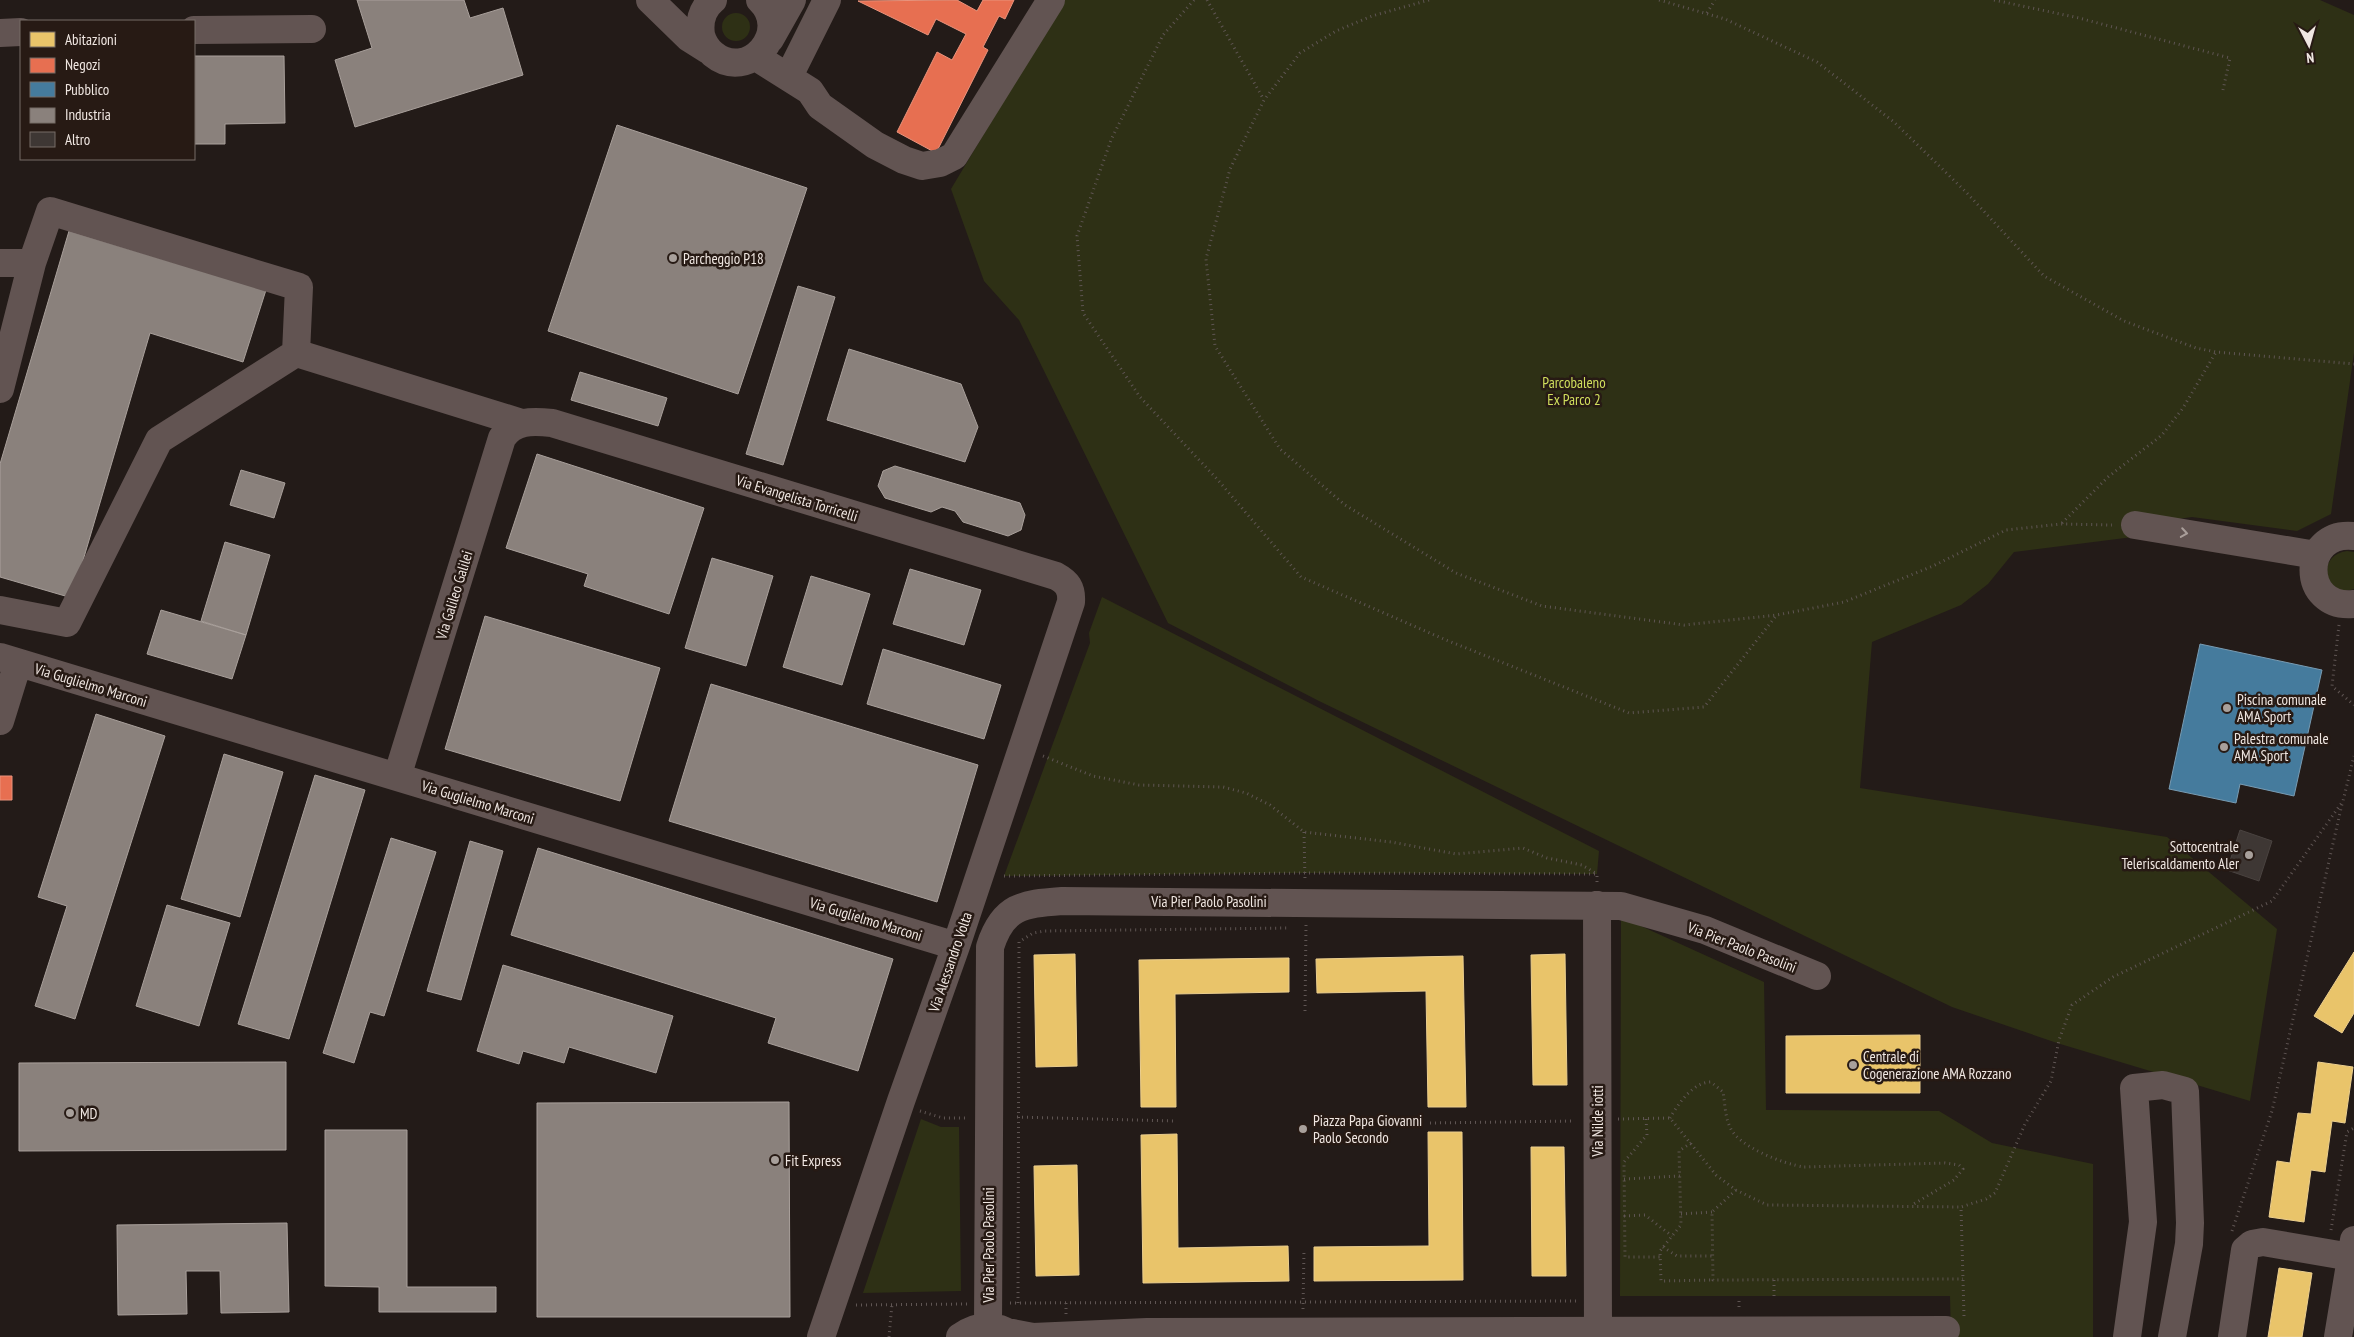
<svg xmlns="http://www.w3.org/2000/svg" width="2354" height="1337" viewBox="0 0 2354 1337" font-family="'PT Sans Narrow',sans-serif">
	<rect width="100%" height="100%" fill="#231b18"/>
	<path fill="#2e3015" d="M1064,0H2320L2354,15V353L2331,514L2297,531L2192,517L2136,525L2133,537L2014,552L1988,584L1961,605L1872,642L1860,788L2167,837L2277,929L2250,1101L2057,1043L1952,1007L1319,701L1168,623L1019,320L984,281L951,189Z
		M722 27a14 14 0 1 1 28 0a14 14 0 1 1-28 0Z
		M2347,551L2354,552V589C2326,598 2314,556 2347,551Z
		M1102,597L1599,851L1597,874L1305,873L1004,876L1090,643L1089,633Z
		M1621,917L1764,982L1766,1110L1939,1111L1992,1143L2093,1164V1337H1951L1950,1296H1620Z
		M921,1119L941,1127H959L961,1291L863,1293Z"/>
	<path fill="#e9c46a" stroke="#ebce8e" d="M2354,952V1013L2342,1033L2314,1016Z
		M1075,954L1077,1066L1036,1067L1034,955Z
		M1565,954L1567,1085H1533L1531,955Z
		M1463,956L1466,1107H1428L1426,991L1317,993L1316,959Z
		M1289,958V992L1175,994L1176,1107H1141L1139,960Z
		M1920,1035V1093H1786V1036Z
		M2318,1062L2353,1067L2345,1123L2332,1121L2325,1172L2311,1170L2304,1222L2269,1217L2277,1161L2290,1163L2298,1113L2311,1114Z
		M1428,1132H1462L1463,1280L1314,1281V1247L1429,1246Z
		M1177,1134L1178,1248L1288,1246L1289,1281L1143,1283L1141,1135Z
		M1531,1147H1564L1566,1276H1532Z
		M1077,1165L1079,1275L1036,1276L1034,1166Z
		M2279,1268L2312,1273L2302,1337H2268Z"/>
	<path fill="#e76f51" stroke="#ea937c" d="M957,0L977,11L983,0H1014L1005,19L999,16L983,47L988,50L936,153L897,132L937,52L952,60L966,34L936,19L928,35L858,1Z
		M0,776H12V800H0Z"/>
	<path fill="#457b9d" stroke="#789bb2" d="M2200,644L2322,670L2294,796L2240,784L2236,803L2169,789Z"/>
	<path fill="#8a817c" stroke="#a9a09b" d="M357,0H464L470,18L503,8L523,75L355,127L335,60L372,48Z
		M194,56H284L285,123L225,124V144H194Z
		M617,125L807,188L738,394L548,331Z
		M69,231L266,290L243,362L150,333L72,598L0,577V464Z
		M798,286L835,297L783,465L746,454Z
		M849,349L961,384L978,427L965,462L827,420Z
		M580,372L667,398L658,426L571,400Z
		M537,454L704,508L669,614L584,586L588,574L506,548Z
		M895,466L1020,503L1025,515L1021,530L1008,536L963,522L955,511L942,507L931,512L885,498L878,486L883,471Z
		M241,470L285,483L274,518L230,505Z
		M225,542L270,555L246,635L201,621Z
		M712,558L773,576L746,666L685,648Z
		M910,569L981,590L964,645L893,624Z
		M811,576L870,594L842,685L783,667Z
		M161,610L246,635L232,679L147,654Z
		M485,616L660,668L620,801L445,749Z
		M883,649L1001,685L984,739L867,704Z
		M711,684L978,765L937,902L669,821Z
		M96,714L165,736L75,1019L35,1006L67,906L38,897Z
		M224,754L283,772L240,917L181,899Z
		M315,775L365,790L289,1039L238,1024Z
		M391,838L436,852L384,1016L370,1012L354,1063L323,1053Z
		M470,841L503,851L461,1000L427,991Z
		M538,848L893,959L858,1071L768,1043L776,1018L511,935Z
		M167,905L230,923L199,1026L136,1006Z
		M503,965L673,1016L656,1073L569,1047L564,1063L523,1051L519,1064L477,1051Z
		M286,1062V1150L19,1151V1063Z
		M789,1102L790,1317H537V1103Z
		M325,1130H407V1287H496V1312H379V1287L325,1286Z
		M287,1223L289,1312L221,1313L220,1271H186L187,1314L118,1315L117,1225Z"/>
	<path fill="#3e3734" stroke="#4a4340" d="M2240,830L2272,841L2259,881L2227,870Z"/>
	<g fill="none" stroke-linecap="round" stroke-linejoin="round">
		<path stroke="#5f5553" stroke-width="3" stroke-dasharray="1 4" stroke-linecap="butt" d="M1194,0L1163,35L1111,140L1077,236L1083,313L1140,397L1217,479L1301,577L1446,640L1629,713L1704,707L1776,616
			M1207,0L1264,100
			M1429,0L1372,16L1336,31L1300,53L1264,100L1230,169L1206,259L1215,346L1280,449L1345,505L1456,573L1542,606L1684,625L1777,615L1844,602L1933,566L2006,530L2061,524L2112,525
			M1659,0L1725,19L1817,62L1894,122L1966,192L2044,276L2124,321L2196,348L2216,352L2354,364
			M1994,0L2079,18L2230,58L2223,90
			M1707,13L1715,0
			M2062,523L2108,477L2162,435L2183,408L2216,352
			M2339,625L2332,686L2354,705
			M1043,756L1093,776L1139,785L1223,787L1246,793L1270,805L1304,832L1391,842L1456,854L1523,848L1547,858L1582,865L1597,874
			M1304,832L1305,881
			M1004,876L1305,873L1597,874V883
			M1305,1011L1306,924
			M920,1111L943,1118H968
			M1017,1117L1176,1121
			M1670,1118C1678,1104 1693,1082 1711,1082L1723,1092C1725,1103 1725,1117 1730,1127C1738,1147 1784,1164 1804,1167L1945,1163L1959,1165L1963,1169L1954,1180L1912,1205
			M1618,1119L1670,1118L1716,1175L1736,1190L1767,1205L1961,1207
			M1646,1119L1647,1135L1624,1162L1625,1257H1660
			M1430,1123L1575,1121
			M1691,1143L1679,1151L1681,1225L1660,1251L1661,1281L1713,1280
			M1624,1179L1680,1176
			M1736,1190L1712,1212L1713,1280L1963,1279
			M1681,1214L1712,1212
			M1624,1216L1645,1215L1672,1236
			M2331,1230L2347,1132L2354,1128
			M2232,1231L2272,1111L2342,804
			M1663,1247L1677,1256H1712
			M1774,1280V1300
			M1739,1301V1309
			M1010,1303L1577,1301
			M1018,1303L1019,942L1033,933L1045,931L1287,928
			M856,1305L967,1304
			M1303,1309L1304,1249
			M1066,1314V1302
			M1964,1316L1961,1207L1986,1199L1995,1193L2025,1124L2051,1081L2059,1040L2072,1005L2113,977L2272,901L2343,801L2354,756
			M889,1337L892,1304"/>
		<path stroke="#625452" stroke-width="28" d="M650,0L689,38L708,50
			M713,0C702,9 699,21 701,35C703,42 707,49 713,54C748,83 793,32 760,0
			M194,30L312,29
			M0,33L21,32
			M770,39L792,0
			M756,57L810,91L820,106L875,145L904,160L922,166L940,163L954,156L1051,0
			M789,76L827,0
			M0,263H32L50,211L299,287L296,353L522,423
			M0,389L32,263
			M2135,525L2316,555
			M2354,536C2300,530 2300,610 2354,604
			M0,610L67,623L159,440L296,353
			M0,657L956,946
			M0,721L18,663
			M397,777L502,438C514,420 532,421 552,423L1056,576C1067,582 1072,588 1071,602L956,946L901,1101L821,1337
			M1597,905L1598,1337
			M988,1326L990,947C1003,906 1022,904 1062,901L1621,906L1705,930L1817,976
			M1007,1332L1033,1337L1147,1332L1946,1330
			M960,1337C974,1327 989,1324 1005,1331
			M2127,1337L2143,1222L2134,1088L2163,1085L2185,1091L2190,1223L2189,1244L2172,1337
			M2232,1337L2245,1250L2252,1244L2263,1242L2351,1257
			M2338,1337L2354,1240"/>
	</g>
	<defs><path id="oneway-chevron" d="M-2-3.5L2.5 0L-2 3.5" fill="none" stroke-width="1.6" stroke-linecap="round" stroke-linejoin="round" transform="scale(1.25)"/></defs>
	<use stroke="#a99e9a" href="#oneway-chevron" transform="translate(2184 533) rotate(9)"/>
	<g fill="#a8a09b" stroke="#271a14" stroke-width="2">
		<circle cx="673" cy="258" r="5"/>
		<circle cx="2227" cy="708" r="5"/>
		<circle cx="2224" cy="747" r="5"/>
		<circle cx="2249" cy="855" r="5"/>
		<circle cx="1853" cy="1065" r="5"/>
		<circle cx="70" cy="1113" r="5"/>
		<circle cx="1303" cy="1129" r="5"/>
		<circle cx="775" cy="1160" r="5"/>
	</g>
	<g text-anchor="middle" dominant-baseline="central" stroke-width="5" stroke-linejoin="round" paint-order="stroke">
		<g font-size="15" fill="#f0e7e2" stroke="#271a14" text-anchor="start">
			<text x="683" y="258">Parcheggio P18</text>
			<text x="2237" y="699">Piscina comunale<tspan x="2237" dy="17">AMA Sport</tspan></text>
			<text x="2234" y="738">Palestra comunale<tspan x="2234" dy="17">AMA Sport</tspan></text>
			<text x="2239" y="846" text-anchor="end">Sottocentrale<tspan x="2239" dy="17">Teleriscaldamento Aler</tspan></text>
			<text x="1863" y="1056">Centrale di<tspan x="1863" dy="17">Cogenerazione AMA Rozzano</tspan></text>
			<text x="80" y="1113">MD</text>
			<text x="1313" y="1120">Piazza Papa Giovanni<tspan x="1313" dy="17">Paolo Secondo</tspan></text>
			<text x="785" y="1160">Fit Express</text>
		</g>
		<g font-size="15" fill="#d1df5d" stroke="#271a14">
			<text x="1574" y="382">Parcobaleno<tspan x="1574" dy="17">Ex Parco 2</tspan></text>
		</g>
		<g font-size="15" fill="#f0e7e2" stroke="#271a14">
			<text transform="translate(797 498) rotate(17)">Via Evangelista Torricelli</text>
			<text transform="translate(454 595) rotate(-73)">Via Galileo Galilei</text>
			<text transform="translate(91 685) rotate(17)">Via Guglielmo Marconi</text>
			<text transform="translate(478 802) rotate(17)">Via Guglielmo Marconi</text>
			<text x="1209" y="901">Via Pier Paolo Pasolini</text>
			<text transform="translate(866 919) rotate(17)">Via Guglielmo Marconi</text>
			<text transform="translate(1742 947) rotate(21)">Via Pier Paolo Pasolini</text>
			<text transform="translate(950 962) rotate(-71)">Via Alessandro Volta</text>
			<text transform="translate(1597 1121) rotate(-90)">Via Nilde iotti</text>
			<text transform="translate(988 1245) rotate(-90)">Via Pier Paolo Pasolini</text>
		</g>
	</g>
	<rect x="20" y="20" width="175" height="140" fill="#271a14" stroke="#776c66"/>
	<rect x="30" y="32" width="25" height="15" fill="#e9c46a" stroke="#776c66"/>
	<text x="65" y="45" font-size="15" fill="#f0e7e2">Abitazioni</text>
	<rect x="30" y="58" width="25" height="15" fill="#e76f51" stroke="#776c66"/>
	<text x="65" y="70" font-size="15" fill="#f0e7e2">Negozi</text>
	<rect x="30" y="82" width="25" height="15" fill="#457b9d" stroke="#776c66"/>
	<text x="65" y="95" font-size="15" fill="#f0e7e2">Pubblico</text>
	<rect x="30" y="108" width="25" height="15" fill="#8a817c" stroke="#776c66"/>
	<text x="65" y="120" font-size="15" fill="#f0e7e2">Industria</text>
	<rect x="30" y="132" width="25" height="15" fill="#3e3734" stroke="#776c66"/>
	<text x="65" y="145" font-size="15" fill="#f0e7e2">Altro</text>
	<g transform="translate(2309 45) rotate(174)" stroke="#271a14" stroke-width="4" paint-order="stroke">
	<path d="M0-4L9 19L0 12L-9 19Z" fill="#f0e7e2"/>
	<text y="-8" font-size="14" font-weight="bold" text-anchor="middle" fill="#f0e7e2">N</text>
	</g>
</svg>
